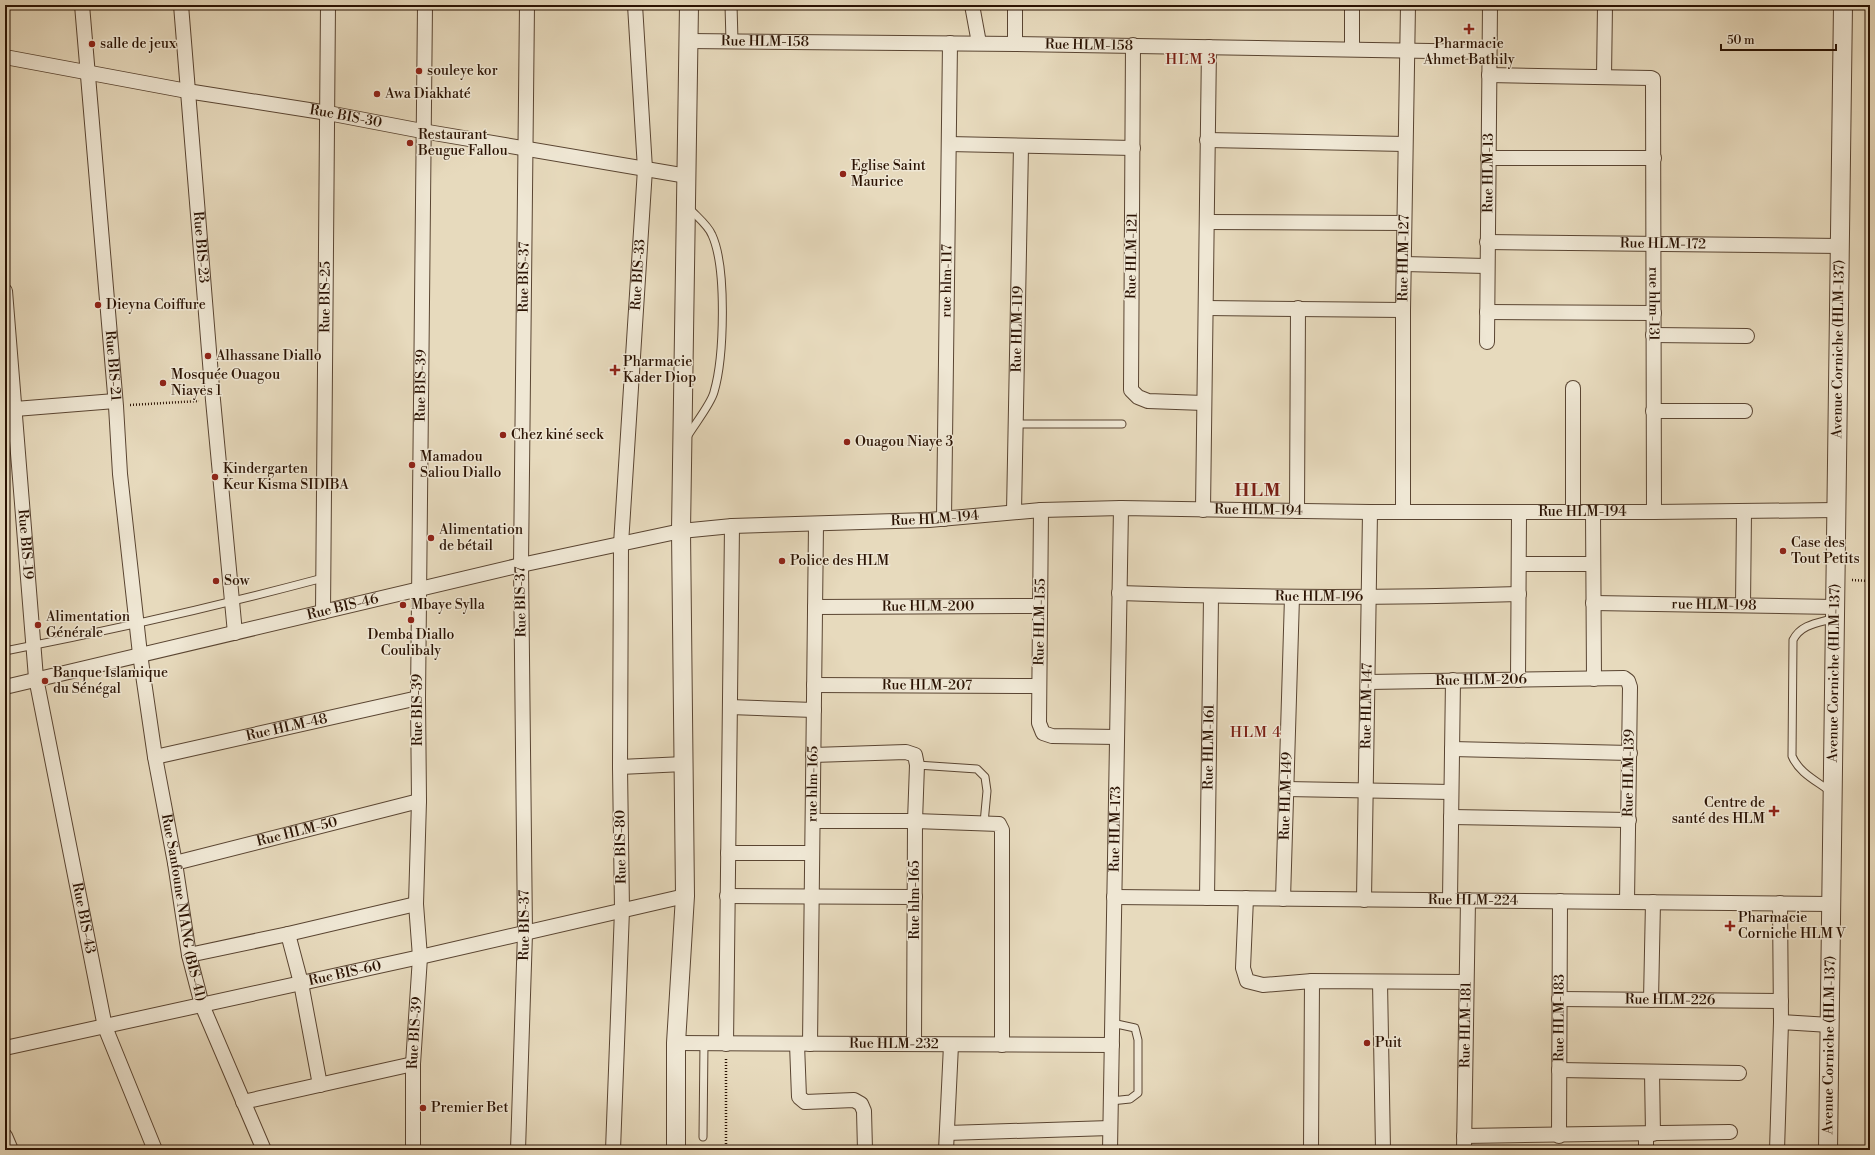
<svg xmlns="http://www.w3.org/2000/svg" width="1875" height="1155" viewBox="0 0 1875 1155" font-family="'Libre Bodoni',serif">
	<rect width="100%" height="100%" fill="#e7dabd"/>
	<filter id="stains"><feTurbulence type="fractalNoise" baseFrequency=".005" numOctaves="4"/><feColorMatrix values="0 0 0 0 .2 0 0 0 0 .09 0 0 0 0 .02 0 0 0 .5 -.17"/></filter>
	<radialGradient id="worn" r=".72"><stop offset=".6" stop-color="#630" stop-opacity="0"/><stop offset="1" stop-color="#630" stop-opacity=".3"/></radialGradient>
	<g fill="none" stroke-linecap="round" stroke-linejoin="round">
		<defs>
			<path id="service" d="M1016,424H1122
				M687,437C694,425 711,404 714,392C724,358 727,268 712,235C708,225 696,216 689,208
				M5,651C112,630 218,606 323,578
				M917,765L977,769L985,777L987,791L984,823
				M1831,792C1817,781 1799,773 1792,756L1793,640C1801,624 1818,623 1835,618
				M1111,1101L1130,1099L1138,1093V1040L1135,1028L1112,1023
				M703,1137L704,1043"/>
			<path id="pedestrian" d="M731,5L732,41"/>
			<g id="minor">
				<path id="s1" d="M82,5L116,406L120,474L140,654L155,757L175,863L189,955L202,1005L264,1150"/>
				<path id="s2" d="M181,5L213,400L235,633"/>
				<path d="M972,5L979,43"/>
				<path d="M1352,5V49"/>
				<path id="s3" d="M688,41L1015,44L1489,52"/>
				<path d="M1015,44V5"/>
				<path d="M1133,45L1131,390L1138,397L1148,401L1204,403"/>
				<path id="s4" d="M5,57L187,91L328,113L422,131L687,176"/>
				<path id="s5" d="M1489,75L1651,78L1653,79L1654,512"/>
				<path d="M1604,77L1605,5"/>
				<path d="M1207,140L1405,144"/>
				<path d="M949,144L1133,148"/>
				<path d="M1488,158H1654"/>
				<path d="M1207,222L1404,223"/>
				<path id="s6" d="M1487,242L1840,246"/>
				<path d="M1404,264L1486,266"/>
				<path id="s7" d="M5,291L36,678L105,1027L155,1150"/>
				<path d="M1206,308L1403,310"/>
				<path d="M1487,312L1654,313"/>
				<path d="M1653,335L1747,336"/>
				<path id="s8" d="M1487,342L1490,5"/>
				<path d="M15,409L115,401"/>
				<path d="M1653,411H1745"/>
				<path d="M1041,510L1039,723L1043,733L1052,736L1117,737"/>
				<path d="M1203,510L1209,47"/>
				<path d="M1297,511L1298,308"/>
				<path id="s9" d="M1014,512L1021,146"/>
				<path id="s10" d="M1403,512V310L1408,5"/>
				<path d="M1573,512V388"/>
				<path d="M1593,512L1594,679"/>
				<path id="s11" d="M944,519L950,43"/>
				<path d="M1519,564H1593"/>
				<path id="s12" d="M1119,593C1253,598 1386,598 1519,594"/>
				<path id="s13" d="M1593,603L1835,607"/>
				<path d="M1743,605L1744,512"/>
				<path id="s14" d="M815,607L1040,606"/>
				<path id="s15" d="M323,612L328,5"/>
				<path d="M1518,680L1519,512"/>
				<path id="s16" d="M1368,682L1624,678L1628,681L1630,687L1627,902"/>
				<path id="s17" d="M814,685L1039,686"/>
				<path id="s18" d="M5,687L521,565L681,531L732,526L929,520L1041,510L1121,508L1370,512H1654L1836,510"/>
				<path d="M730,707L814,710"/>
				<path d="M1452,749L1630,753"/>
				<path d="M813,755L906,752L915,755L917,765L915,821L914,1044"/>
				<path id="s19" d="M155,757L418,698"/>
				<path d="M620,767L684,764"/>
				<path d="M1286,789L1451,792"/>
				<path d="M1451,817L1629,820"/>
				<path d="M813,821H915L999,824L1002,830V1045"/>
				<path d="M728,853H812"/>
				<path id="s20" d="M175,863L419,801"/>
				<path d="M727,896L915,897"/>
				<path id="s21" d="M1114,897L1831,904"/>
				<path id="s22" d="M1207,898L1211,597"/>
				<path d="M1246,898L1243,968L1247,981L1263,985L1312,981L1466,982"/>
				<path id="s23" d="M1283,899L1292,597"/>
				<path id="s24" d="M1364,900L1370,512"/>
				<path d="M1450,900L1453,680"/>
				<path d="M288,934L301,983L320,1085"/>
				<path d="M189,955L288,934L416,904"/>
				<path d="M1380,982L1383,1150"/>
				<path id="s25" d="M1559,999L1781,1001"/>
				<path d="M1651,1000L1653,902"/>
				<path d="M1781,1022L1830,1025"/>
				<path id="s26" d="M676,1043L1112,1045"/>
				<path d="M726,1044L732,526"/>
				<path d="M797,1044L799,1097L805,1102L854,1100L861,1104L864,1111L865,1150"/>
				<path id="s27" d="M810,1044L816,525"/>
				<path id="s28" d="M5,1048L420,957L685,896"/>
				<path d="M1559,1070L1739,1073"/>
				<path d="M1652,1072L1653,1134"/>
				<path d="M243,1102L413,1064"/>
				<path d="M947,1133L1110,1128"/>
				<path d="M5,1136L11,1150"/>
				<path d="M1464,1136L1730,1132"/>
				<path id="s29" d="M1559,1136L1560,901"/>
				<path id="s30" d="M413,1150V1064L420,957L416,904L419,801L418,698L425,5"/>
				<path id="s31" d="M518,1150L525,933L521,565L527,5"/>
				<path id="s32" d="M613,1150L622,910L620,767L621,544L645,169L635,5"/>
				<path d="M946,1150L951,1045"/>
				<path id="s33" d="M1110,1150L1121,508"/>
				<path d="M1311,1150L1312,981"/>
				<path id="s34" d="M1464,1150L1468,900"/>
				<path d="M1646,1150V1134"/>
				<path d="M1777,1150L1781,1022L1780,903"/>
			</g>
			<g id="tertiary">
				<path d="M676,1150V1043L685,896L681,531L689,5"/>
				<path id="s35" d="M1828,1150L1843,5"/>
			</g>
		</defs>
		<use href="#service" stroke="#5a4532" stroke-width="9"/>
		<use href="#pedestrian" stroke="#5a4532" stroke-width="13"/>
		<use href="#minor" stroke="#5a4532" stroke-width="16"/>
		<use href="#tertiary" stroke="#5a4532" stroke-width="20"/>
		<path stroke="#2b1303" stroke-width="2.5" stroke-dasharray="1 2" stroke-linecap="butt" d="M130,405L199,401
			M1852,580L1870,581
			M726,1150V1058"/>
		<use href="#service" stroke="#efe7d4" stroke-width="7"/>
		<use href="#pedestrian" stroke="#efe7d4" stroke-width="11"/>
		<use href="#minor" stroke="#efe7d4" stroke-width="14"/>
		<use href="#tertiary" stroke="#efe7d4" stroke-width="18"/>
	</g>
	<g fill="#8f2418" stroke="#efe7d4" stroke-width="1.5">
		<path d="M1467 23h4v4h4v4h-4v4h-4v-4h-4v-4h4z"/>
		<circle cx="92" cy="44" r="4"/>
		<circle cx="419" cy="71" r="4"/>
		<circle cx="377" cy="94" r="4"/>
		<circle cx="410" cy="143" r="4"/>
		<circle cx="843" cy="174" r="4"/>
		<circle cx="98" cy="305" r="4"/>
		<circle cx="208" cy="356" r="4"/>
		<path d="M613 364h4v4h4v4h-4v4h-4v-4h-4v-4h4z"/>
		<circle cx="163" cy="383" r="4"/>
		<circle cx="503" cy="435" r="4"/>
		<circle cx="847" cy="442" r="4"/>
		<circle cx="412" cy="465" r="4"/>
		<circle cx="215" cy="477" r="4"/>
		<circle cx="431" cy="538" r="4"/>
		<circle cx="1783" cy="551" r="4"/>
		<circle cx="782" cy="561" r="4"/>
		<circle cx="216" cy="581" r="4"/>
		<circle cx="403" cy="605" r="4"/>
		<circle cx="411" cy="620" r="4"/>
		<circle cx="38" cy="625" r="4"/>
		<circle cx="45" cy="681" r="4"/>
		<path d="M1772 805h4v4h4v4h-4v4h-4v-4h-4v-4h4z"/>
		<path d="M1728 920h4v4h4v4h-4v4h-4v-4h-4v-4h4z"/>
		<circle cx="1367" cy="1043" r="4"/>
		<circle cx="423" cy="1108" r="4"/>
	</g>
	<g text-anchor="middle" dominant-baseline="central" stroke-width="3" stroke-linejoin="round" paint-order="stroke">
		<g font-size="14" fill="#2b1303" stroke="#efe7d4">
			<text stroke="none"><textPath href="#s3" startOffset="77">Rue HLM-158</textPath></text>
			<text stroke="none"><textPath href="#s3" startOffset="401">Rue HLM-158</textPath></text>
			<text stroke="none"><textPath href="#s4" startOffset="346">Rue BIS-30</textPath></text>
			<text stroke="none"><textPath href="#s8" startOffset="169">Rue HLM-13</textPath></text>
			<text stroke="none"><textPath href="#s6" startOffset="176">Rue HLM-172</textPath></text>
			<text stroke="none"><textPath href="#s2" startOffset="243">Rue BIS-23</textPath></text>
			<text transform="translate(1132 256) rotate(-89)">Rue HLM-121</text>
			<text stroke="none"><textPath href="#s10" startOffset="254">Rue HLM-127</textPath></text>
			<text stroke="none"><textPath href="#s32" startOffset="876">Rue BIS-33</textPath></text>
			<text stroke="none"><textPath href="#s31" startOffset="873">Rue BIS-37</textPath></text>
			<text stroke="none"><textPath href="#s11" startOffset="238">rue hlm-117</textPath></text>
			<text stroke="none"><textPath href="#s15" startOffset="315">Rue BIS-25</textPath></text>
			<text stroke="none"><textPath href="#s5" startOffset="389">rue hlm-131</textPath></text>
			<text stroke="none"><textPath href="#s9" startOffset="183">Rue HLM-119</textPath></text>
			<text stroke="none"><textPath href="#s35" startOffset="801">Avenue Corniche (HLM-137)</textPath></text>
			<text stroke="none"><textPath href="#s1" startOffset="362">Rue BIS-21</textPath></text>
			<text stroke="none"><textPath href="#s30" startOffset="765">Rue BIS-39</textPath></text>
			<text stroke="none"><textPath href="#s18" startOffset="1272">Rue HLM-194</textPath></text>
			<text stroke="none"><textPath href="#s18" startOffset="1596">Rue HLM-194</textPath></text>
			<text stroke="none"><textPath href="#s18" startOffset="948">Rue HLM-194</textPath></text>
			<text stroke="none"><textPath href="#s7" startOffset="254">Rue BIS-19</textPath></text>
			<text stroke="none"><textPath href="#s12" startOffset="200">Rue HLM-196</textPath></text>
			<text transform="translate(521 602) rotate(-91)">Rue BIS-37</text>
			<text stroke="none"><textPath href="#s13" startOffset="121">rue HLM-198</textPath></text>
			<text stroke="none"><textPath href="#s18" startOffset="347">Rue BIS-46</textPath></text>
			<text stroke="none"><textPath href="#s14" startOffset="113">Rue HLM-200</textPath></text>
			<text transform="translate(1040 622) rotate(-89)">Rue HLM-155</text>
			<text stroke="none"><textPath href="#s35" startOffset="477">Avenue Corniche (HLM-137)</textPath></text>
			<text stroke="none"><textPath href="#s16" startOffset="113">Rue HLM-206</textPath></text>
			<text stroke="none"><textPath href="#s17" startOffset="113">Rue HLM-207</textPath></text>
			<text stroke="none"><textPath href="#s24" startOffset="194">Rue HLM-147</textPath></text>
			<text transform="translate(418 710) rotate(-90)">Rue BIS-39</text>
			<text stroke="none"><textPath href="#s19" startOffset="135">Rue HLM-48</textPath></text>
			<text stroke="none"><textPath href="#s22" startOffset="151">Rue HLM-161</textPath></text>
			<text transform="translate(1629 773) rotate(-89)">Rue HLM-139</text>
			<text stroke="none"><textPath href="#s27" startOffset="260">rue hlm-165</textPath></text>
			<text stroke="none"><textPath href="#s23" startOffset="103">Rue HLM-149</textPath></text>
			<text stroke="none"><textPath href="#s33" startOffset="321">Rue HLM-173</textPath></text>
			<text stroke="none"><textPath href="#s20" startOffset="126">Rue HLM-50</textPath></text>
			<text transform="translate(621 847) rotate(-91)">Rue BIS-80</text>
			<text transform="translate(915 900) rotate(-90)">Rue hlm-165</text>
			<text stroke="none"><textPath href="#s21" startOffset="359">Rue HLM-224</textPath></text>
			<text stroke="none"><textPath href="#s1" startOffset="909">Rue Sanfoune NIANG (BIS-41)</textPath></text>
			<text stroke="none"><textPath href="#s7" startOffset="633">Rue BIS-43</textPath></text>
			<text stroke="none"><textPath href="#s31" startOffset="225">Rue BIS-37</textPath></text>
			<text stroke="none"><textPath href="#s28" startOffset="348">Rue BIS-60</textPath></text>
			<text stroke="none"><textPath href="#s25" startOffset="111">Rue HLM-226</textPath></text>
			<text stroke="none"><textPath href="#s29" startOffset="118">Rue HLM-183</textPath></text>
			<text stroke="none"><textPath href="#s34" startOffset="125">Rue HLM-181</textPath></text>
			<text stroke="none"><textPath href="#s30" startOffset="117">Rue BIS-39</textPath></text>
			<text stroke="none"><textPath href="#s26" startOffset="218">Rue HLM-232</textPath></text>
			<text stroke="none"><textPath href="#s35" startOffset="105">Avenue Corniche (HLM-137)</textPath></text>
		</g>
		<g font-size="14" fill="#2b1303" stroke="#efe7d4" text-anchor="start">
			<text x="100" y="44">salle de jeux</text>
			<text x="1469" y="44" text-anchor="middle">Pharmacie<tspan x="1469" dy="16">Ahmet Bathily</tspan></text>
			<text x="427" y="71">souleye kor</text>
			<text x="385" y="94">Awa Diakhaté</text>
			<text x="418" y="135">Restaurant<tspan x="418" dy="16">Beugue Fallou</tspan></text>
			<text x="851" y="166">Eglise Saint<tspan x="851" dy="16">Maurice</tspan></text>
			<text x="106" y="305">Dieyna Coiffure</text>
			<text x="216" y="356">Alhassane Diallo</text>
			<text x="623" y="362">Pharmacie<tspan x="623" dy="16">Kader Diop</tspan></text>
			<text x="171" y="375">Mosquée Ouagou<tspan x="171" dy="16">Niayes 1</tspan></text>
			<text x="511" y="435">Chez kiné seck</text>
			<text x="855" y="442">Ouagou Niaye 3</text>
			<text x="420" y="457">Mamadou<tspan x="420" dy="16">Saliou Diallo</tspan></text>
			<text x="223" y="469">Kindergarten<tspan x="223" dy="16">Keur Kisma SIDIBA</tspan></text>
			<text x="439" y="530">Alimentation<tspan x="439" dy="16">de bétail</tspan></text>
			<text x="1791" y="543">Case des<tspan x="1791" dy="16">Tout Petits</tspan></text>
			<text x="790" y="561">Police des HLM</text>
			<text x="224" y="581">Sow</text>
			<text x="411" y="605">Mbaye Sylla</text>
			<text x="46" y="617">Alimentation<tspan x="46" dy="16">Générale</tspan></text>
			<text x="411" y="635" text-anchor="middle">Demba Diallo<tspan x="411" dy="16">Coulibaly</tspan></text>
			<text x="53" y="673">Banque Islamique<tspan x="53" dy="16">du Sénégal</tspan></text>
			<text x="1765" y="803" text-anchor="end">Centre de<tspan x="1765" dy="16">santé des HLM</tspan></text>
			<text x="1738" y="918">Pharmacie<tspan x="1738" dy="16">Corniche HLM V</tspan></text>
			<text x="1375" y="1043">Puit</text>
			<text x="431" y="1108">Premier Bet</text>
		</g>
		<g font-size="15" letter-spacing="1" fill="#7a1f14" stroke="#efe7d4">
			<text x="1191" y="59">HLM 3</text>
			<text x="1256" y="732">HLM 4</text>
		</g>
		<g font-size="18" font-weight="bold" letter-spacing="1" fill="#7a1f14" stroke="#efe7d4">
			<text x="1258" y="490">HLM</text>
		</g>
	</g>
	<rect width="1875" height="1155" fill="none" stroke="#e7dabd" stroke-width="20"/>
	<rect x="6" y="6" width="1863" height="1143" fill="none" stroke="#2b1303" stroke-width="2"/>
	<rect x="10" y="10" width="1855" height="1135" fill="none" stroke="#2b1303"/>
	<path d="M1721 44v6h115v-6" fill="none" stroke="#2b1303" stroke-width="2"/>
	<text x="1727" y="44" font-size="12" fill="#2b1303" stroke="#efe7d4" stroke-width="3" paint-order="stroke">50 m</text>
	<rect width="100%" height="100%" filter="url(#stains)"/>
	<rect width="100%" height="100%" fill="url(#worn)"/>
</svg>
